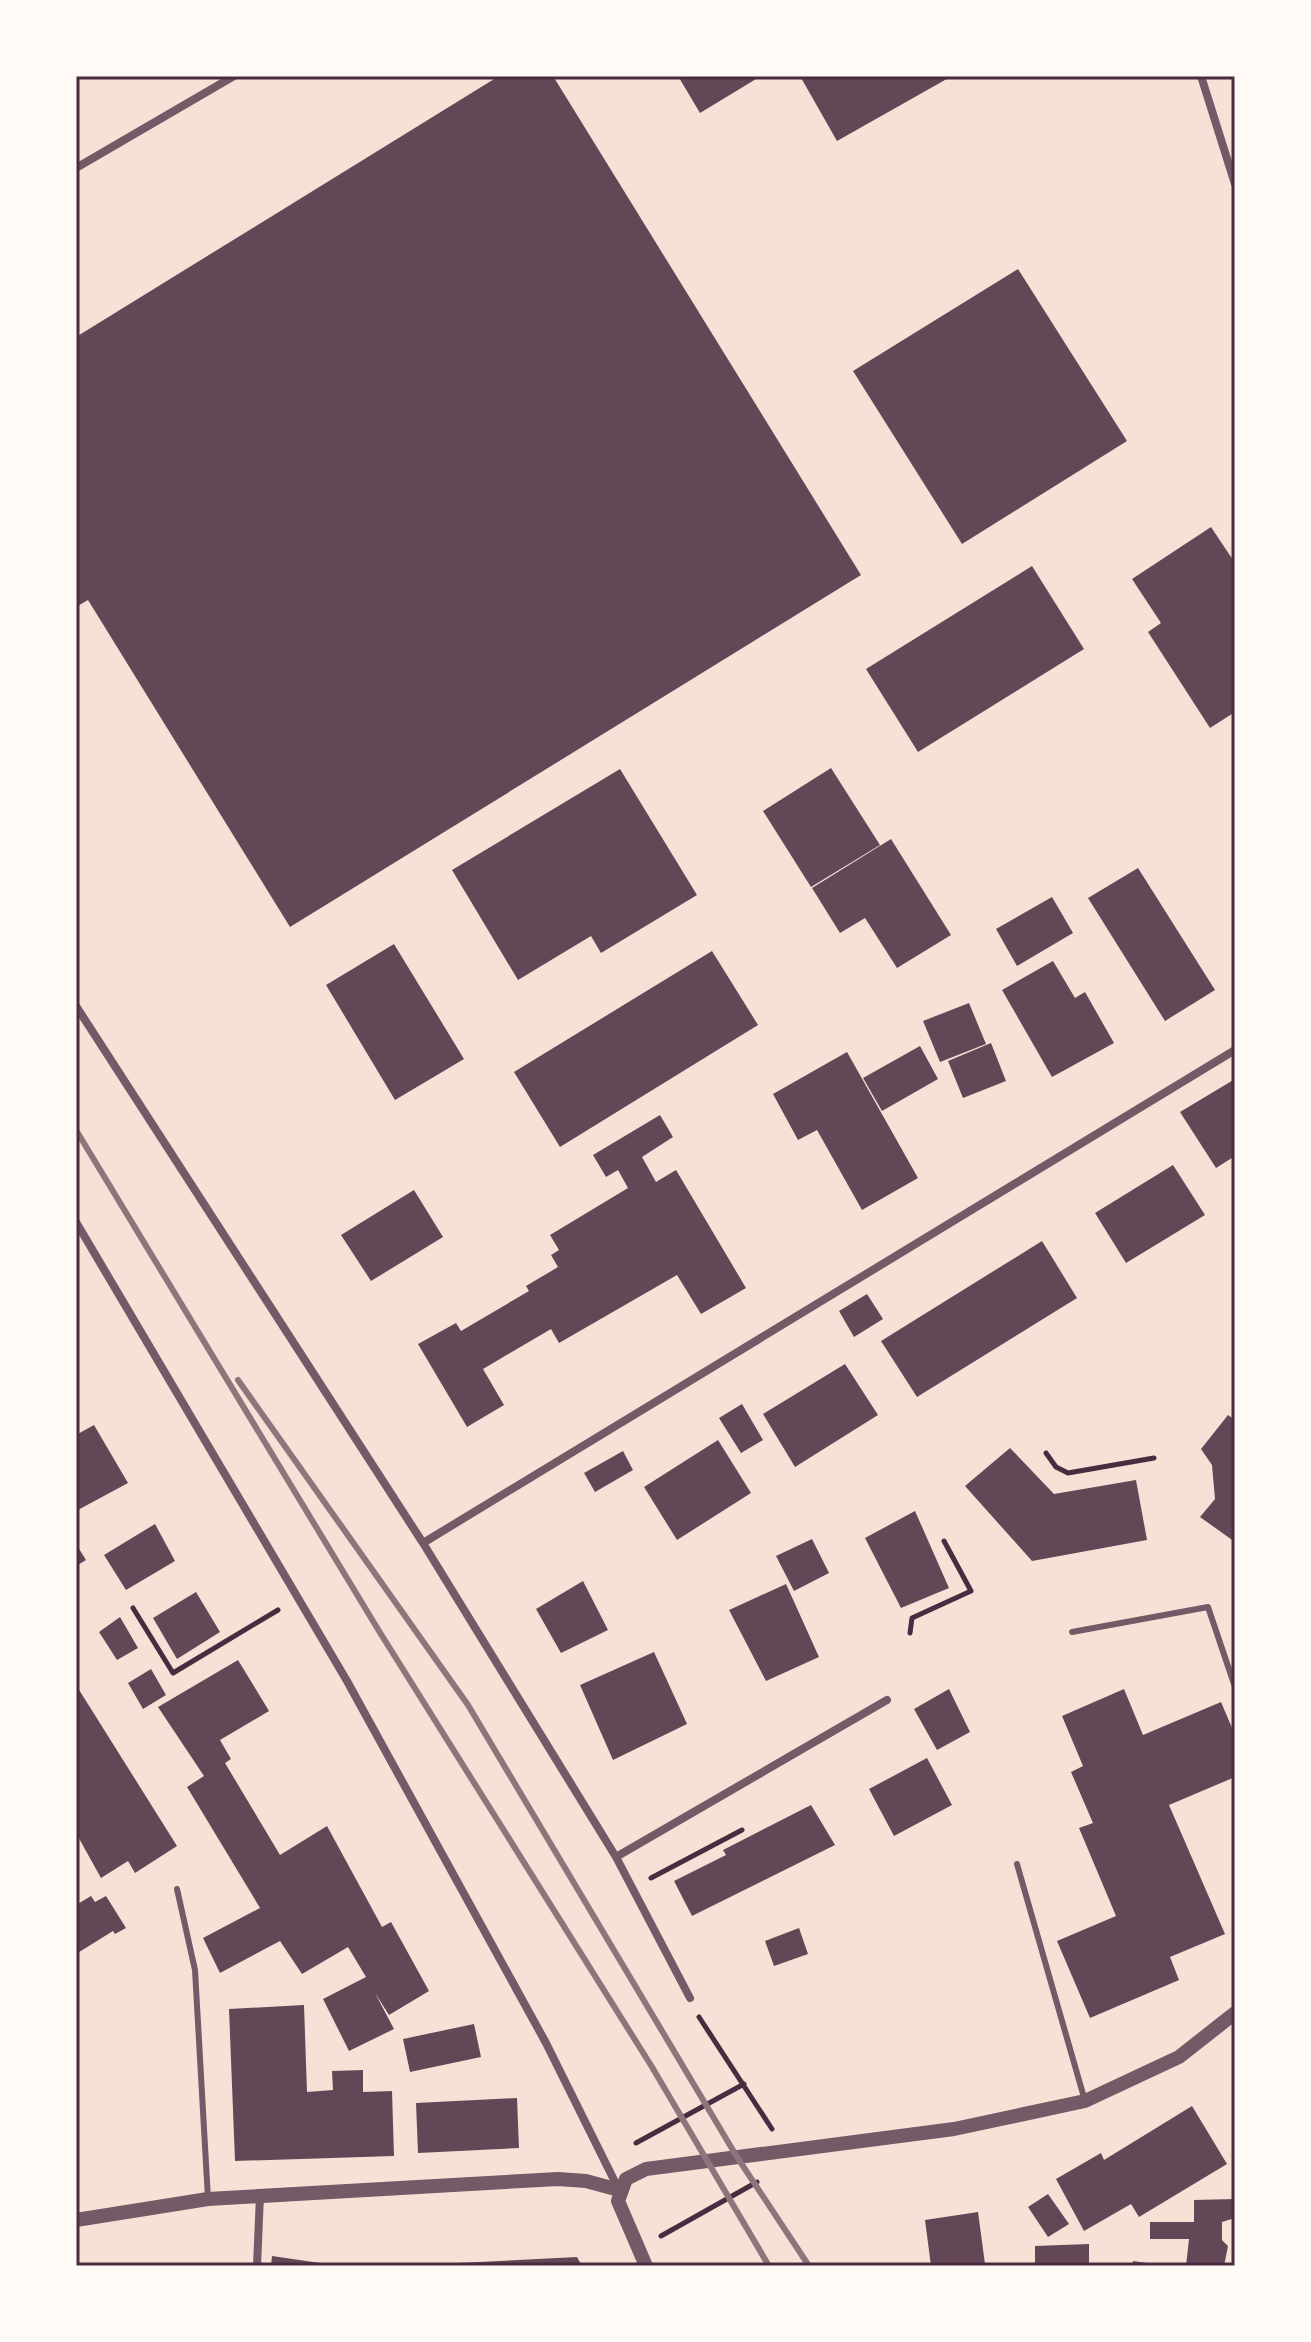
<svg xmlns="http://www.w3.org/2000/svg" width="1311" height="2342" viewBox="0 0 1311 2342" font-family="'Nunito Sans',sans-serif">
	<rect width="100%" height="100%" fill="#f7e1d7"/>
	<path fill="#644757" d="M499,76H553L861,575L290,927L88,600L76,607V337Z
		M678,76H761L700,113Z
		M800,76H952L837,141Z
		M1018,269L1127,441L962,544L853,371Z
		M1211,527L1235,563V712L1210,728L1148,632L1161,623L1132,579Z
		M1032,566L1084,649L918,752L866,669Z
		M831,768L880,845L811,887L763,811Z
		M620,769L697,895L601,953L591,936L518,980L452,870Z
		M891,839L951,935L897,968L865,918L840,933L812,888Z
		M1138,868L1215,990L1165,1021L1088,898Z
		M1052,897L1073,933L1017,966L996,929Z
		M394,944L464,1059L395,1100L326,985Z
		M712,951L758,1025L560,1147L514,1072Z
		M1053,961L1075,998L1085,992L1114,1043L1052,1077L1002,990Z
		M969,1003L986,1044L940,1062L923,1021Z
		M991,1043L1006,1081L963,1098L948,1061Z
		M920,1046L938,1079L882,1111L863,1078Z
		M847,1052L918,1178L862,1210L817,1130L798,1140L773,1094Z
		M1235,1079V1156L1216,1168L1180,1112Z
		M660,1115L673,1137L642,1157L656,1182L676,1170L746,1288L701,1314L677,1275L559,1343L551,1329L483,1369L504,1405L467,1427L418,1344L456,1323L461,1331L529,1291L526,1286L558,1267L551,1255L559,1250L550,1235L628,1188L618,1170L606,1177L593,1155Z
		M1173,1165L1205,1215L1126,1263L1095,1213Z
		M414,1190L443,1237L371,1281L341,1235Z
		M1042,1241L1077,1298L917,1397L881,1341Z
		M867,1294L883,1319L854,1337L839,1311Z
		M845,1364L878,1415L795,1467L763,1414Z
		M742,1404L763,1440L741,1453L719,1418Z
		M1228,1415L1235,1420V1542L1200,1517L1215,1499L1212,1465L1201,1449Z
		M94,1425L128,1483L76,1511V1435Z
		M718,1440L751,1493L677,1540L644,1487Z
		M1010,1448L1054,1494L1136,1480L1147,1540L1032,1561L965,1486Z
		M623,1451L633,1470L595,1492L584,1473Z
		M915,1511L949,1588L901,1608L865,1538Z
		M155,1524L175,1561L126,1590L104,1555Z
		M812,1539L829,1573L794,1591L776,1556Z
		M76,1544L86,1560L76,1566Z
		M583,1581L608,1630L561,1653L536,1609Z
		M786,1584L819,1657L766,1681L729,1610Z
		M196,1592L220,1632L177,1659L153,1618Z
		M120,1617L138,1648L117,1660L99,1632Z
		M654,1652L687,1724L613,1760L580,1685Z
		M238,1660L269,1711L220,1740L231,1759L225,1763L280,1855L327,1826L382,1927L391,1922L429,1991L389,2015L375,1993L394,2029L349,2051L323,1999L366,1977L348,1947L302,1974L280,1941L220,1973L203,1938L260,1908L187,1787L204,1776L158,1707Z
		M151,1669L166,1695L143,1709L128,1683Z
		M76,1685L177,1846L135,1873L128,1861L101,1878L76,1833Z
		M949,1689L970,1732L937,1750L914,1709Z
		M1124,1689L1143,1735L1221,1702L1235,1735V1777L1169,1805L1225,1934L1170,1957L1179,1980L1090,2018L1057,1941L1116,1916L1079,1828L1093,1823L1071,1772L1083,1766L1062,1716Z
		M927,1758L952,1805L894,1836L869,1789Z
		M811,1805L835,1845L692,1916L674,1881L726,1855L723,1850Z
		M91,1896L95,1902L106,1896L126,1928L115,1934L113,1931L76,1954V1905Z
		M799,1928L808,1954L774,1966L765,1941Z
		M304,2005L307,2092L333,2090L332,2071L363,2070V2092L392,2091L394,2156L235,2161L229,2009Z
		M474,2024L481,2057L410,2072L403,2039Z
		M517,2098L519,2148L418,2153L416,2103Z
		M1192,2106L1227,2164L1139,2217L1131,2204L1084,2231L1056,2179L1101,2153L1104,2160Z
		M1048,2194L1069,2224L1048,2237L1028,2207Z
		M1235,2199V2218L1222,2222V2240L1228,2246L1224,2266H1186L1189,2239H1150V2222H1194V2200Z
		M978,2212L985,2264L931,2266L925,2220Z
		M1089,2244V2266H1035V2246Z
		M272,2256L327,2264V2266H271Z
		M577,2257L582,2266H458V2263Z
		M1133,2261L1154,2264V2266H1132Z"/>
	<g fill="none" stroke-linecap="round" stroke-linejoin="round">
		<path stroke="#4a2c40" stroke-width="5" d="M1046,1453L1056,1467L1068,1473L1154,1458
			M133,1608L173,1673L278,1610
			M910,1633L912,1618L971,1591L944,1541
			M651,1878L742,1830
			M699,2017L772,2129
			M636,2143L744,2084
			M661,2236L757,2182"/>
		<path stroke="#755966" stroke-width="6" d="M1072,1632L1208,1607L1235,1687
			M1017,1864L1085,2101
			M177,1889L195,1970L208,2199"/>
		<path stroke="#755966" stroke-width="8" d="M1201,76L1235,184
			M76,168L234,76
			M76,1006L423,1543L616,1857L690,1998
			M76,1222L347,1681L546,2043L619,2190
			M423,1543L1235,1050
			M616,1857L887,1700
			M257,2266L260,2195"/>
		<path stroke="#755966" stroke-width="14" d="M76,2220L208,2199L558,2179L586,2181L619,2190
			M646,2266L618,2201L626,2179L646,2169L954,2129L1085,2101L1179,2057L1235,2013"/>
		<path stroke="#8f747c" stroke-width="6" d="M76,1130L379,1631L652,2067L769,2266
			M238,1380L468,1705L737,2157L809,2266"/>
	</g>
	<rect width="1311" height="2342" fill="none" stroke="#fffaf5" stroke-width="156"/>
	<rect x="78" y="78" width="1155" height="2186" fill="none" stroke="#4a2c40" stroke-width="3"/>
</svg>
